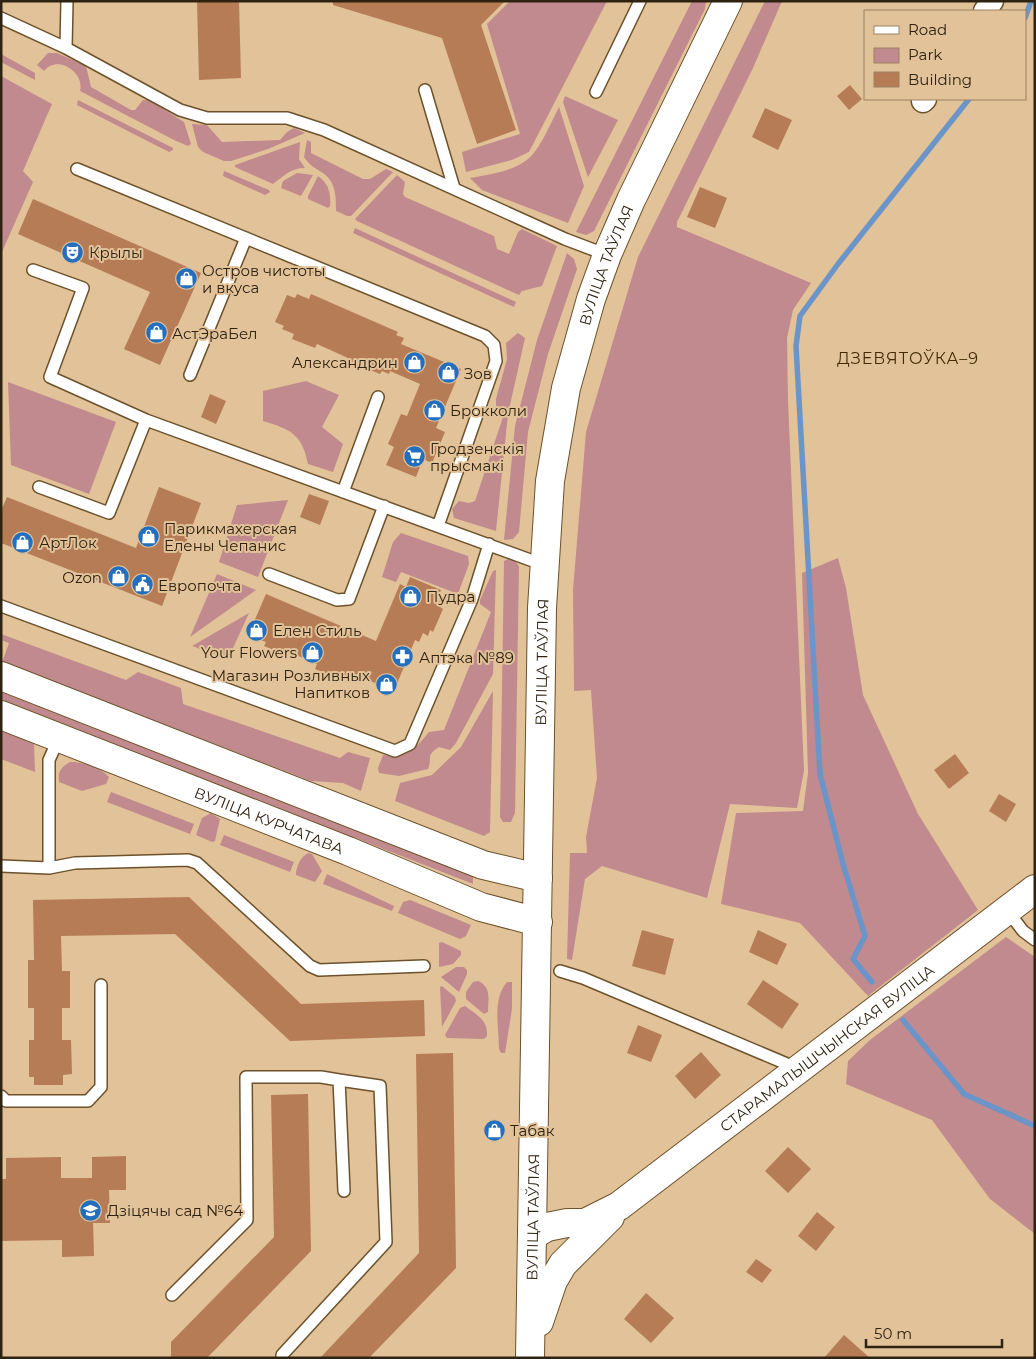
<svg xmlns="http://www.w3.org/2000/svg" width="1036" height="1359" viewBox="0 0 1036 1359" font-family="Montserrat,sans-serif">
	<rect width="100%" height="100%" fill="#e2c299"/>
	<path fill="#c18a8e" d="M510,1H607L529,152L512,160L466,172L462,152L520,134L487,24Z
		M692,1H706L705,9L594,231L586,235L576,232Z
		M765,1H782L753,68L677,222V227L811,283L793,310L787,338L788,401L804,771L797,808L730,804L707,898L602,866L585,879L572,960L567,959L570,853H587L586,837L597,778L591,690L574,691L573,590L586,432L638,257Z
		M48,53H57L86,66L91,87L131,110H135L143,100H149L184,122L191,144L188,146L174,140L80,91C85,72 57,54 44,71L37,65Z
		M1,54L35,73V80L1,62Z
		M1,76L52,104L23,171L33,182L1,254Z
		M565,96L618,120L588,177L563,102Z
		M78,100L173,148V150L169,152L77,105Z
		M559,107L584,186L568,223L482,190L470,178C533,167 532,162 559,107Z
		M192,124L207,125L222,142L280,140L287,132L294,128L305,133L268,149L231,161H224L203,152L198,147Z
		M307,140L311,142V153L363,179H370L386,169L393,172L351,216H347L336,211C336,197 336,182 323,173C315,168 310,166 304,157Z
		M300,142L299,159L305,168C290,168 284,176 273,184L235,167V165Z
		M224,171L269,190L270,192L265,195L223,176Z
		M297,173L313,175L301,196L281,188L283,181Z
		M397,175L405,182L403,194L405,197L494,236L497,249L509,254L518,232L522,229L557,246L542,286L522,291L519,295L357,221L355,219Z
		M318,176C329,184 331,193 330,206L328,208L308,199V196Z
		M355,228L516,302L514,307L353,233Z
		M567,253L574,259L577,269L548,354L528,432L519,532L513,539L504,540L515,426L537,340Z
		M518,333L525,338L508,414L496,531L454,518L452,509L459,501L469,503L475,501L504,414L496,407V399L507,359L506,343Z
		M306,381L339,395L322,427L343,444L333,472L308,464C302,434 290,429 263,421V391Z
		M8,382L116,422L89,494L11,465Z
		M288,500L258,577L219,562L237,505Z
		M401,533L468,556L469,564L458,594L401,572L396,582L382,577L393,542Z
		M838,558L846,588L863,695L918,814L978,910L868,996L800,923L721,904L736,813L803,811L808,773L802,573Z
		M508,559L514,560L519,566L515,813L511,822H503L500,817L504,561Z
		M496,570L493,674L456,743L450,750L439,747C425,756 433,757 428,769L399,776L379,773L378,768L383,755C405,760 416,748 429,732L444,730L491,612L480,604V600L493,571Z
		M217,574L256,590L190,637Z
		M249,613L228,659L192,646Z
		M1,634L126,680L138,672L181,688L183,704L340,758L348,752L370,758L361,791L343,783L311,781L2,663L9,643L1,640Z
		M493,691L490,832L484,836L395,801L400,783L432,775L461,747Z
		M1,692L473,876V884L1,699Z
		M1,731L34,743L35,772L1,759Z
		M70,762C83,762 100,767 109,777L106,784L82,791L59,782C58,771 60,768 70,762Z
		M111,792L194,824L190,834L107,802Z
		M211,813L220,819L215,841L212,842L196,835L202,818Z
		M224,835L294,862L290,872L220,845Z
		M309,853L312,854L322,871L315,882L296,875C296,867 301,855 309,853Z
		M327,874L394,906L392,911L323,884Z
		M410,900L471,925L466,936L460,939L398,913L403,902Z
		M1006,937L1035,957V1234L990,1199L932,1120L846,1084L848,1061L870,1040Z
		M442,942L461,951V955L453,964L439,967V943Z
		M456,967H464L467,970V974L459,992L441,977Z
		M478,981C492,987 488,1000 488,1012L484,1014L466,999V992L473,982Z
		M507,982H512V1009L505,1053H501L499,1049C499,1028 492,999 507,982Z
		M442,986L455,997L456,1001L442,1027L440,987Z
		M465,1006C477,1015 488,1020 487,1036L484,1039L447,1038L445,1035L460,1008Z"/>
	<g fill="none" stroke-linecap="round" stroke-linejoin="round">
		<path stroke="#6b95c8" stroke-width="5.5" d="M1025,18L1031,1
			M872,982L853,959L865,936L843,864L820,774L796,346L800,316L838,264L969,99
			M903,1020L964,1094L1035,1126"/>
	</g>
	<path fill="#b67c56" d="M197,1H239L241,78L199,80Z
		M333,1H505L481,25L516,130L477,144L442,38L333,5Z
		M850,85L862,99L849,110L837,96Z
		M765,108L792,120L778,150L752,137Z
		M700,187L727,198L715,228L687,217Z
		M33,199L201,273L160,365L124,349L150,292L18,234Z
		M297,294L309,299L311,294L398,332L396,335L404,338L401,344L461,369L436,428L445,432L432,463L423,459L416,477L386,465L394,447L388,444L401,414L407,416L420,384L390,371L389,374L382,371L380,374L347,360L348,358L317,344L315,348L292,339L294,334L282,329L284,326L275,322L287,295L295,298Z
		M210,394L226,401L216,424L201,417Z
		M159,487L201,503L162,606L1,543V511L7,497L136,548Z
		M309,494L329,501L320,525L300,517Z
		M410,577L441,590L437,600L443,602L440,607L443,609L433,632L430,630L428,636L423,633L419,642L415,640L394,691L349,672L347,677L338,672L335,677L315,669L317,664L287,651L285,655L264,646L266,642L260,640L261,635L250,631L266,594L376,641L400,584L406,587Z
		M955,754L969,773L949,789L934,770Z
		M999,794L1016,804L1006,822L989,811Z
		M189,897L301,1004L424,1000L425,1036L290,1041L175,934L61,936L62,971H70V1008H62V1040H71L72,1074L63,1075V1085H34V1077H29V1040H34V1008H28V960H34L33,900Z
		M642,930L674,939L665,975L632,966Z
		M758,930L787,944L777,965L749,952Z
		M763,980L799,1004L782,1029L747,1004Z
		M638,1025L662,1035L651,1062L627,1053Z
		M701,1052L721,1075L695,1099L675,1076Z
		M453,1053L456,1268L369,1358H320L419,1253L416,1054Z
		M308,1094L311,1251L207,1358H171V1342L274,1237L271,1095Z
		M788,1147L811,1169L788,1193L765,1171Z
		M126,1156V1190H109L110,1223H93L94,1256L62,1257V1240L1,1241V1179H6V1158L61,1157V1178H92V1157Z
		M817,1212L835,1227L816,1251L798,1236Z
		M756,1259L772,1270L762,1283L746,1272Z
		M646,1293L674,1318L651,1343L624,1319Z
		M844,1335L870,1358H824Z"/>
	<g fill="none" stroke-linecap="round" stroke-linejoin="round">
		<defs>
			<path id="lane" d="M1,18L66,48L180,110L207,118H287L324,130L565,239L607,255
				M66,48L67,1
				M425,90L454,188
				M596,92L640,1
				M77,169L485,336L494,345L496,361L438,526
				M33,270L83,288L50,377L146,420L544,565
				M190,375L246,238
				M39,487L109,513L146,420
				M343,492L378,397
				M269,574L337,600L349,599L384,506
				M1,606L395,751L410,744L472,599L489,544
				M1,866L49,868V760L59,738
				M49,868L75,863L188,860L197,863L310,966L319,970L424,966
				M1007,910L1023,931L1035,940
				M560,971L583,978L787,1064L795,1071
				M1,1096L6,1101H88L101,1087V985
				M172,1295L247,1220L246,1077H321L339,1080
				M282,1358V1355L386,1242L380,1086L339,1080L344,1191"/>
			<path id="street" d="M985,11L992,1
				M923,101L925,99"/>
			<g id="secondary">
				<path d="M1,676L483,865L538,878"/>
				<path id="s1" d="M1,715L348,851L481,907L538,922"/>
				<path id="s2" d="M532,1236L547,1227L567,1223H585L619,1206L1035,889"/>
				<path d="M539,1322L553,1281L563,1264L610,1217"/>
				<path id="s3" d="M530,1358L542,608L550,481L566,388L591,299L607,255L631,200L728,1"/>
			</g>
		</defs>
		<use href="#lane" stroke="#6c512a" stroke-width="14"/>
		<use href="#street" stroke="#6c512a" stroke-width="25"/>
		<use href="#secondary" stroke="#6c512a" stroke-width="30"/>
		<use href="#lane" stroke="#fff" stroke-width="11"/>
		<use href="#street" stroke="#fff" stroke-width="22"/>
		<use href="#secondary" stroke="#fff" stroke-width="28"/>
	</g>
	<defs>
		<symbol id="theatre-disc" viewBox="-11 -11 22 22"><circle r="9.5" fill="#246ebe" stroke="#e2c299"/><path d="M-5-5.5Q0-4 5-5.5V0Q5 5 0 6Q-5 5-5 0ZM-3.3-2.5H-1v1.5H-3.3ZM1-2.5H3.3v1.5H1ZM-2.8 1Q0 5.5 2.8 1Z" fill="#fff"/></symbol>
		<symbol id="shop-disc" viewBox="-11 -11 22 22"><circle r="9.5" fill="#246ebe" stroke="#e2c299"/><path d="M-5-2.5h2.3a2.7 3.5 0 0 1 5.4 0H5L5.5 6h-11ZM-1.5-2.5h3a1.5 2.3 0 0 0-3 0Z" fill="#fff"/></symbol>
		<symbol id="supermarket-disc" viewBox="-11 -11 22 22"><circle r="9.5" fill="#246ebe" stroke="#e2c299"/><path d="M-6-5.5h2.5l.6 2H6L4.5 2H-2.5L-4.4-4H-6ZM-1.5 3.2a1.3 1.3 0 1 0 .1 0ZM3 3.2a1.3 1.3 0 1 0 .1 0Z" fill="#fff"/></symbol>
		<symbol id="civic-disc" viewBox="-11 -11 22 22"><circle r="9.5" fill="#246ebe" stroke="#e2c299"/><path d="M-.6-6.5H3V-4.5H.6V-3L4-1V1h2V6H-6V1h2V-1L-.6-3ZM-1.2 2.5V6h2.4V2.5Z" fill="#fff"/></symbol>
		<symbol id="pharmacy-disc" viewBox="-11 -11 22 22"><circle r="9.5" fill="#246ebe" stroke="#e2c299"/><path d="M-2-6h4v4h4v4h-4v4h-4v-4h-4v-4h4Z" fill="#fff"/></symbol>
		<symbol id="school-disc" viewBox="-11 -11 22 22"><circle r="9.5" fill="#246ebe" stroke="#e2c299"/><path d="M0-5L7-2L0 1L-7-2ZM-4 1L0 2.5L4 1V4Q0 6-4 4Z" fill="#fff"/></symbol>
	</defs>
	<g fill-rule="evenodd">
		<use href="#theatre-disc" x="60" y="240" width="25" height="25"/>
		<use href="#shop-disc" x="174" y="266" width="25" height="25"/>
		<use href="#shop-disc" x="144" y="320" width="25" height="25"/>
		<use href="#shop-disc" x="402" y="350" width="25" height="25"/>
		<use href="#shop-disc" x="436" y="360" width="25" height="25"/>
		<use href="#shop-disc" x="422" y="398" width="25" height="25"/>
		<use href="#supermarket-disc" x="402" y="444" width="25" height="25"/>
		<use href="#shop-disc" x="136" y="524" width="25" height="25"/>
		<use href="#shop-disc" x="10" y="530" width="25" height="25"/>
		<use href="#shop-disc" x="106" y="564" width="25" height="25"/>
		<use href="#civic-disc" x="130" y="572" width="25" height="25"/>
		<use href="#shop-disc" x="398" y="584" width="25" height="25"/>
		<use href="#shop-disc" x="244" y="618" width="25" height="25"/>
		<use href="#shop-disc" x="300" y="640" width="25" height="25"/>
		<use href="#pharmacy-disc" x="390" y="644" width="25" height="25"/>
		<use href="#shop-disc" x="374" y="672" width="25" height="25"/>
		<use href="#shop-disc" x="482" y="1118" width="25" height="25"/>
		<use href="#school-disc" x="78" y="1198" width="25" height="25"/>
	</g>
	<g text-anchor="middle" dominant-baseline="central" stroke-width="4" stroke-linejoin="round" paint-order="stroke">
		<g font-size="15" fill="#2e2211" stroke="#e2c299" text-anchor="start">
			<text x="89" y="252">Крылы</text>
			<text x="202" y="270">Остров чистоты<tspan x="202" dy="17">и вкуса</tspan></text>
			<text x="172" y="333">АстЭраБел</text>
			<text x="398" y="362" text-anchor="end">Александрин</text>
			<text x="464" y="373">Зов</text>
			<text x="450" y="410">Брокколи</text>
			<text x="430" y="448">Гродзенскія<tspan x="430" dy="17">прысмакі</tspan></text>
			<text x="164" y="528">Парикмахерская<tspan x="164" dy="17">Елены Чепанис</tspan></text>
			<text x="39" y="542">АртЛок</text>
			<text x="102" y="577" text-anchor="end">Ozon</text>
			<text x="158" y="585">Европочта</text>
			<text x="426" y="596">Пудра</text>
			<text x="273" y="630">Елен Стиль</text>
			<text x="297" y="652" text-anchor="end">Your Flowers</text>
			<text x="419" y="657">Аптэка №89</text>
			<text x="370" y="675" text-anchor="end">Магазин Розливных<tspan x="370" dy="17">Напитков</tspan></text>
			<text x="510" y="1130">Табак</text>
			<text x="107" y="1210">Дзіцячы сад №64</text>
		</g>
		<g font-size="15" fill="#2e2211" stroke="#e2c299">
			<text stroke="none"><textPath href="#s3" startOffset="1101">ВУЛІЦА ТАЎЛАЯ</textPath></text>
			<text stroke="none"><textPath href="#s3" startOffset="696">ВУЛІЦА ТАЎЛАЯ</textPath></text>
			<text stroke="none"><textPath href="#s1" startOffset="288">ВУЛІЦА КУРЧАТАВА</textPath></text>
			<text stroke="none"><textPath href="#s2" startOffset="355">СТАРАМАЛЫШЧЫНСКАЯ ВУЛІЦА</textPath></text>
			<text stroke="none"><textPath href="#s3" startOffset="141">ВУЛІЦА ТАЎЛАЯ</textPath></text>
		</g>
		<g font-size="16" letter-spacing="1" fill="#432a00" stroke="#e2c299">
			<text x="908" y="358">ДЗЕВЯТОЎКА–9</text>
		</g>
	</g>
	<rect width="1036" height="1359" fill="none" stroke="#2e2211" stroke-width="5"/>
	<rect x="864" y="10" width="162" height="90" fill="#e2c299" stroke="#9a8263"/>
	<rect x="874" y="26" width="25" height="8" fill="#ffffff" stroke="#9a8263"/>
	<text x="908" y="35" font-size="15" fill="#2e2211">Road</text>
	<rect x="874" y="48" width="25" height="15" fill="#c18a8e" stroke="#9a8263"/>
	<text x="908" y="60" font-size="15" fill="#2e2211">Park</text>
	<rect x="874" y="72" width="25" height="15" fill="#b67c56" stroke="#9a8263"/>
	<text x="908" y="85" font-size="15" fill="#2e2211">Building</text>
	<path d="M866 1339v8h136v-8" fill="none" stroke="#2e2211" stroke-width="2.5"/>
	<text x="874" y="1339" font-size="15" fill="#2e2211" stroke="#e2c299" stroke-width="4" paint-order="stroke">50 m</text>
</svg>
